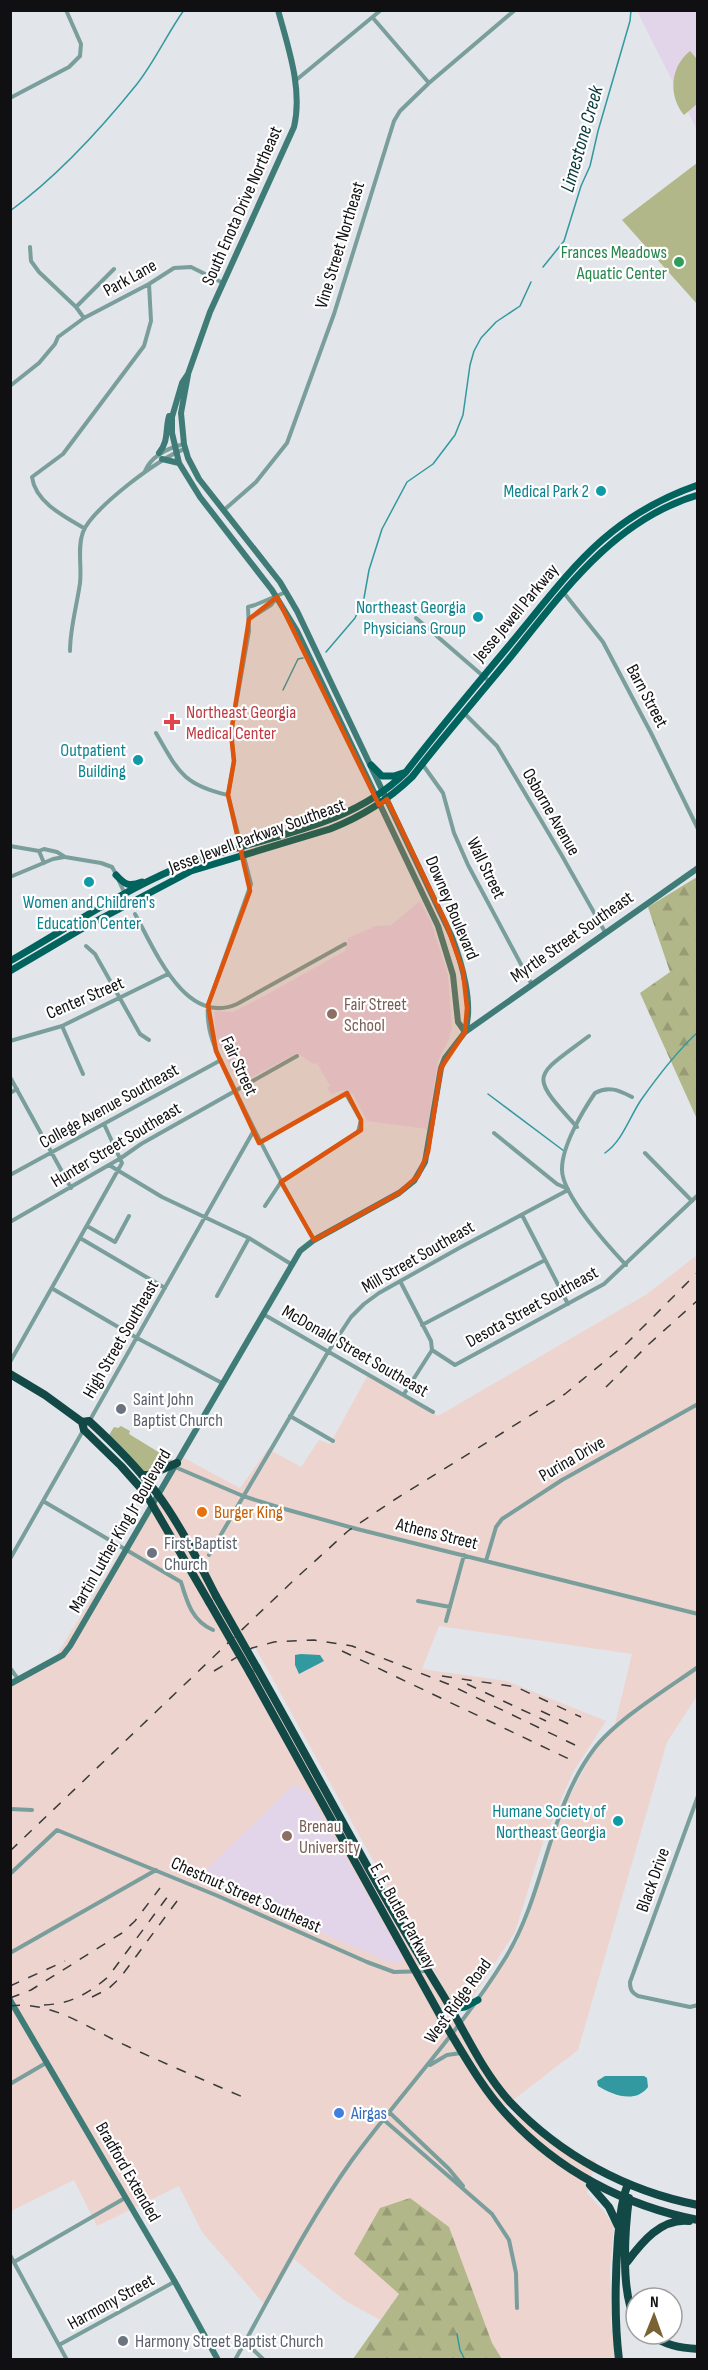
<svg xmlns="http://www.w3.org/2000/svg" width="708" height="2370" viewBox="0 0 708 2370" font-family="'Sofia Sans Condensed',sans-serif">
	<defs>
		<pattern id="forest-firs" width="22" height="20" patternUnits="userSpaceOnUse" patternTransform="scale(1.5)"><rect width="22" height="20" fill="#b1b788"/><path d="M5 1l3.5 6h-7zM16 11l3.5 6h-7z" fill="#979c74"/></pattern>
	</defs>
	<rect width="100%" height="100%" fill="#e2e5ea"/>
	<path fill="#eed4ce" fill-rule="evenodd" d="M697,1255V1696L667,1742L578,2050L504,2107L567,2153L596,2161L587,2193L603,2210L614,2227L610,2269L611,2322L615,2359H502L492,2343L399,2294L380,2320L344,2300L294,2259L266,2306L202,2232L179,2186L97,2226L74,2180L11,2211V1683L54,1659L180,1456L240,1488L268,1449L301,1467L319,1440L330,1444L369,1373L438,1416L647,1294ZM439,1626L632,1654L614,1728L598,1743L566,1803L546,1850L518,1941L457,2025L244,1648L255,1647L452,2003L460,2004L473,1997L515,1932L543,1842L573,1772L606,1721L507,1681L422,1669Z"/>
	<path fill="#e3d5e9" d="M637,11H697V130Z
		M420,901L431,922L448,975L452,1028L449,1039L438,1061L427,1129L367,1121L353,1094L343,1090L331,1094L327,1088L330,1086L317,1063L313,1064L297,1053L241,1083H238L216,1036L214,1011L233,1012L264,996L345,951L348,938L376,926L391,925Z
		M294,1784L309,1793L402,1956V1963L389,1962L197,1879Z"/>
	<path fill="#b1b788" d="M690,51L697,59V104L684,115C668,96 670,67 690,51Z
		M697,163V304L622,220Z
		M121,1426L130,1431L129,1434L173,1461L152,1472H144L109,1435L114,1427L118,1428Z"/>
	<path fill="url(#forest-firs)" d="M697,877V1119L640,993L670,972L648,907Z
		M410,2198L449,2227L492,2343L502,2359H353L399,2294L354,2254L380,2208Z"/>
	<path fill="#31999f" d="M301,1654L320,1655L324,1661L299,1674L295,1665V1655Z
		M605,2076H644L647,2078L648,2087C635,2104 613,2095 598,2086L597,2081Z"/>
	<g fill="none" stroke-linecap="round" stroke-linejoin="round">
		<path stroke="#31999f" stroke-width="1.5" d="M10,211C58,176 100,130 137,84C155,61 167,34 184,10
			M543,267L564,241L581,186L590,166L598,131L630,21L631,10
			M326,652L355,618L364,598L369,570L382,529L407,482L433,464L455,435L463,415L470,365L474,351L481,338L496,322L520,306L531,282
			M283,690L298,659L303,658
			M488,1094L564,1151
			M605,1153C623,1140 629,1118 641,1100C658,1076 676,1052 698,1032
			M457,2334L460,2350L465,2360"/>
		<path stroke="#799e9b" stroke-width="4" d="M373,18L429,83
			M295,81L381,10
			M10,98L69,67L80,56L81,44L66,10
			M30,247L31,261L39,272L76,307
			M84,318L149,284L174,268L191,267L223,283
			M10,386L39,363L55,344L58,337L84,318L76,307L114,269
			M145,471C152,455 168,448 184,444
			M224,510L256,482L287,443L334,314L394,121L400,111L429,83L515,10
			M84,528C65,517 35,502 32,477L63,454L144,346L151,321L149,284
			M286,592L255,605L248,607L249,631L231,733L234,761L228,795L251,884L208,1005C205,1038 223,1063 236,1092C260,1143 286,1191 314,1240
			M564,593L603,642L651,733L698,829
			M416,618L490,682
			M249,619L271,605L277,597
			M70,651C70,628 77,605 80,583C82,566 77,548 83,532C92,509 161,456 185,449
			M464,713L497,746L561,854L605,932
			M156,733C178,771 183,785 228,795
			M423,765L443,793L454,833L468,865L531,983
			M10,846L39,851L44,849L57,852L65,857L101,863L112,867L116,874
			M39,851L44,863
			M10,877L53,859L64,857
			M119,881L129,903
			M135,914C154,948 185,1027 237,1004L345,944
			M86,946L95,954L140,1034L149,1040
			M62,1026L83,1074
			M10,1041L62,1026L168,974
			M10,1077L71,1188
			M10,1093L17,1089
			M577,1127C528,1073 533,1078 589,1036
			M494,1133L557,1184L568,1189
			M259,1143L346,1094L361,1120L358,1132L281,1182L265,1206
			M645,1153L692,1201
			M109,1165L162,1197L249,1238L291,1264
			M10,1175L221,1060
			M522,1215L568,1304
			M10,1222L121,1158L141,1144L297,1056
			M87,1226L115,1242L129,1216
			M80,1238L165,1288
			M626,1265C609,1247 561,1194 562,1169C562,1146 582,1112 595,1093C609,1085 620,1091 632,1097
			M400,1281L431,1341L432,1350L455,1365L604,1284L698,1195
			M53,1289L137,1338L222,1383
			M217,1296L249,1238
			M263,1314L433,1412
			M422,1325L545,1260
			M10,1362L122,1163L104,1124
			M404,1394L432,1350
			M290,1416L333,1441
			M90,1420L253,1132
			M175,1467L243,1496L281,1508L357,1529L698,1614
			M43,1501L181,1582C187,1602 192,1621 213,1630
			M209,1555L328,1352L351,1317L364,1304L379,1293L461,1247L568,1190
			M10,1559L84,1429
			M486,1561L496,1527L502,1519L562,1480L698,1404
			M418,1601L450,1607
			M446,1621L464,1555
			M10,1668L18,1679
			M698,1796L630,1982C630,1989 631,1992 638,1996L690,2007L698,2005
			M10,1809L32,1810
			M10,1874L57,1830L218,1896L367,1962L394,1972L427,1971
			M10,1953L156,1870
			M430,2065L447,2055L461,2053
			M10,2084L46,2063
			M390,2113L449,2169L463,2186
			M384,2120L492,2214L509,2240L516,2273L517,2308
			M10,2255L67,2360
			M14,2262L125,2198
			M245,2342L264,2360
			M59,2345L174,2282
			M235,2360C273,2292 307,2223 352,2160C403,2091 461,2030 506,1957C545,1893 548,1810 594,1749C616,1720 667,1689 698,1667"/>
		<path stroke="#407c77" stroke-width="6" d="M278,10C288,47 303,89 294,127L210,312L188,374L182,383L172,417V433L179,463L200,497L272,590L297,631L438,926L453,975L458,1022L465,1032
			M188,375L181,413L184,444L188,458L199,479L280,582L297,611L452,937C462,963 474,1005 465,1031
			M159,453C169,441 165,430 169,416
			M162,459L179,463
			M10,1684L63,1655L70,1646L300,1251L314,1240L399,1193L414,1181L425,1162L441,1068L445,1058L465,1032L698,868
			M10,2000L175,2282L218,2360"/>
		<path stroke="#00635e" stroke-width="7" d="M371,765L382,776H394L403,773
			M116,875C125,885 129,887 142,882
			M10,961C64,930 120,892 177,868C254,836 344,833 406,772C438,730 473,689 507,648C568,575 603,518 698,485
			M10,971L83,928L191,871L330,829C361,817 388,800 412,777C443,737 476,699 508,660C561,595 612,520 698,495
			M451,2009L465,2007L478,2000"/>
		<path stroke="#124845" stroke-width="8" d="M10,1374L45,1395L82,1422L89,1421C113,1443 136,1466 156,1492C180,1524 198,1561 216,1596
			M82,1422L84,1430L121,1466L146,1494L209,1602
			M142,1475H149L177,1463
			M257,1668C319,1777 377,1889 443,1995C465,2031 481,2070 510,2102C560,2155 626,2191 698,2205
			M250,1673L445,2024C464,2055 482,2088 507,2115C557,2170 625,2206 698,2220
			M590,2185L609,2207L618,2226
			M629,2198C625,2228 620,2294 636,2320
			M627,2262C642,2242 661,2218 689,2221
			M650,2334C665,2345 679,2348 698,2349
			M619,2360C614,2319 615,2279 618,2238C620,2220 621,2201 628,2184"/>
		<path stroke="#393a3c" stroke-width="1.5" stroke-dasharray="10 10" stroke-linecap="butt" d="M606,1387L649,1344L698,1300
			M342,1651L569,1759
			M214,1671L252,1648L274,1642L314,1640L352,1646L448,1684L575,1745
			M442,1676L516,1687L581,1717
			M467,1684L546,1721
			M541,1711L575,1727
			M10,1851L293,1581L348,1531L394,1500L565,1394L627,1343L698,1272
			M10,1986L65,1961
			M92,1997L108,1989L120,1978L180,1897
			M10,1998L31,1990L122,1933L135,1921L160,1888
			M44,2005C70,2004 88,1994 108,1977L171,1892
			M10,2006C52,2000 91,2030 127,2046C166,2064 206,2081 245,2098"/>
		<path stroke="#124845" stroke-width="8" d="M216,1596L257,1668
			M209,1602L250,1673"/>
	</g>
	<path fill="#dd550c" fill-opacity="0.2" stroke="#dd550c" stroke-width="4.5" stroke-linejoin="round" d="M277,597L379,805L387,799L446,923L463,971L467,1008L465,1032L441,1068L428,1152L418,1176L399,1193L314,1240L281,1182L361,1130V1120L347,1093L259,1143L216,1051L208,1005L250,891L228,795L234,761L231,733L249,619Z"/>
	<circle fill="#2e9e5b" stroke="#fff" stroke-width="2" cx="679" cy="262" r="6"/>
	<g fill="#0f9aa8" stroke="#fff" stroke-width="2">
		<circle cx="601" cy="491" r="6"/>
		<circle cx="478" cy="617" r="6"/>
		<circle cx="138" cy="760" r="6"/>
		<circle cx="89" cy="882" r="6"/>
		<circle cx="618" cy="1821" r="6"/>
	</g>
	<path fill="#e0444e" stroke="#fff" stroke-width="2" d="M169 713h6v6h6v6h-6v6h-6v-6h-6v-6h6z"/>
	<g fill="#8d6e63" stroke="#fff" stroke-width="2">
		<circle cx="332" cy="1014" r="6"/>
		<circle cx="287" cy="1836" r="6"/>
	</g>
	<g fill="#6b7280" stroke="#fff" stroke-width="2">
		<circle cx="121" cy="1409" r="6"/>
		<circle cx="152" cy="1553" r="6"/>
		<circle cx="123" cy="2341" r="6"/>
	</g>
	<circle fill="#e8710a" stroke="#fff" stroke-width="2" cx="202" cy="1512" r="6"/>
	<circle fill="#3f7fe0" stroke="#fff" stroke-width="2" cx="339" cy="2113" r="6"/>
	<g text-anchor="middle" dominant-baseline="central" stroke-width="4.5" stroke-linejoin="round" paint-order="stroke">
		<g font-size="18" fill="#101012" stroke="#fff">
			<text transform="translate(242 206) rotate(-66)">South Enota Drive Northeast</text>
			<text transform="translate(340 245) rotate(-73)">Vine Street Northeast</text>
			<text transform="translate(130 278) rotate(-29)">Park Lane</text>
			<text transform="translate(516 613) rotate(-50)">Jesse Jewell Parkway</text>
			<text transform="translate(647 696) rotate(62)">Barn Street</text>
			<text transform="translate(551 812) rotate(60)">Osborne Avenue</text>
			<text transform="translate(257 836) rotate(-20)">Jesse Jewell Parkway Southeast</text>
			<text transform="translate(486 868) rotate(64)">Wall Street</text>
			<text transform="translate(452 908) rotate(67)">Downey Boulevard</text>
			<text transform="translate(572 937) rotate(-35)">Myrtle Street Southeast</text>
			<text transform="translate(85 998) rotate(-23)">Center Street</text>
			<text transform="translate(239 1066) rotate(65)">Fair Street</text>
			<text transform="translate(109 1106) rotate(-29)">College Avenue Southeast</text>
			<text transform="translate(116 1145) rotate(-31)">Hunter Street Southeast</text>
			<text transform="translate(418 1257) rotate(-30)">Mill Street Southeast</text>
			<text transform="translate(532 1307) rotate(-29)">Desota Street Southeast</text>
			<text transform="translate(121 1339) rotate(-60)">High Street Southeast</text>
			<text transform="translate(355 1351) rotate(30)">McDonald Street Southeast</text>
			<text transform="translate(572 1459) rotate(-30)">Purina Drive</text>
			<text transform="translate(120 1531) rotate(-60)">Martin Luther King Jr Boulevard</text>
			<text transform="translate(437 1534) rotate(14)">Athens Street</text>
			<text transform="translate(653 1880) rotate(-70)">Black Drive</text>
			<text transform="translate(246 1895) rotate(24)">Chestnut Street Southeast</text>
			<text transform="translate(403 1916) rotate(61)">E. E. Butler Parkway</text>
			<text transform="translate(458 2001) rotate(-54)">West Ridge Road</text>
			<text transform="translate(128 2172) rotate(60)">Bradford Extended</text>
			<text transform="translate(111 2302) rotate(-29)">Harmony Street</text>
		</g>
		<g font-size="18" fill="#27864d" stroke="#fff" text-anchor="end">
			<text x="667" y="252">Frances Meadows<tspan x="667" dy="21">Aquatic Center</tspan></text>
		</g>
		<g font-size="18" fill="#0d838f" stroke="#fff" text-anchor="end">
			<text x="589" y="491">Medical Park 2</text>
			<text x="466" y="607">Northeast Georgia<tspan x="466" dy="21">Physicians Group</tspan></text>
			<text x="126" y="750">Outpatient<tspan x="126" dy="21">Building</tspan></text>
			<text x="89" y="902" text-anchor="middle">Women and Children's<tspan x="89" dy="21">Education Center</tspan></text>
			<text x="606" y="1811">Humane Society of<tspan x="606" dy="21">Northeast Georgia</tspan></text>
		</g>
		<g font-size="18" fill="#be3a42" stroke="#fff" text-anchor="start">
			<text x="186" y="712">Northeast Georgia<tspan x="186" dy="21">Medical Center</tspan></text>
		</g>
		<g font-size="18" fill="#785e54" stroke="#fff" text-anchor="start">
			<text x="344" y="1004">Fair Street<tspan x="344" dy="21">School</tspan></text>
			<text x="299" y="1826">Brenau<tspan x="299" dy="21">University</tspan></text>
		</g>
		<g font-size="18" fill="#5b616d" stroke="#fff" text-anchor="start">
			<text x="133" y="1399">Saint John<tspan x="133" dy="21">Baptist Church</tspan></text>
			<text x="164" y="1543">First Baptist<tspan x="164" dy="21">Church</tspan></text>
			<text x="135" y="2341">Harmony Street Baptist Church</text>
		</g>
		<g font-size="18" fill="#c56008" stroke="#fff" text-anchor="start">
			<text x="214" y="1512">Burger King</text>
		</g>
		<g font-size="18" fill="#366cbe" stroke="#fff" text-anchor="start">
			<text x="351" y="2113">Airgas</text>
		</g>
		<g font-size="20" font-style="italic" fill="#08393c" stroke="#fff">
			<text transform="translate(582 139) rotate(-74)">Limestone Creek</text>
		</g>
	</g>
	<rect width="708" height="2370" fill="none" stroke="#101012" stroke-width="24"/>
	<g transform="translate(654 2316) rotate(1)"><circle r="28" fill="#ffffff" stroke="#9f9fa0" stroke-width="1.5"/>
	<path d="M0-4.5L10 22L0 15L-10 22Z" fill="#796333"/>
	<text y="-9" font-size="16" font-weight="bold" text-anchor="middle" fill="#101012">N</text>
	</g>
</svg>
